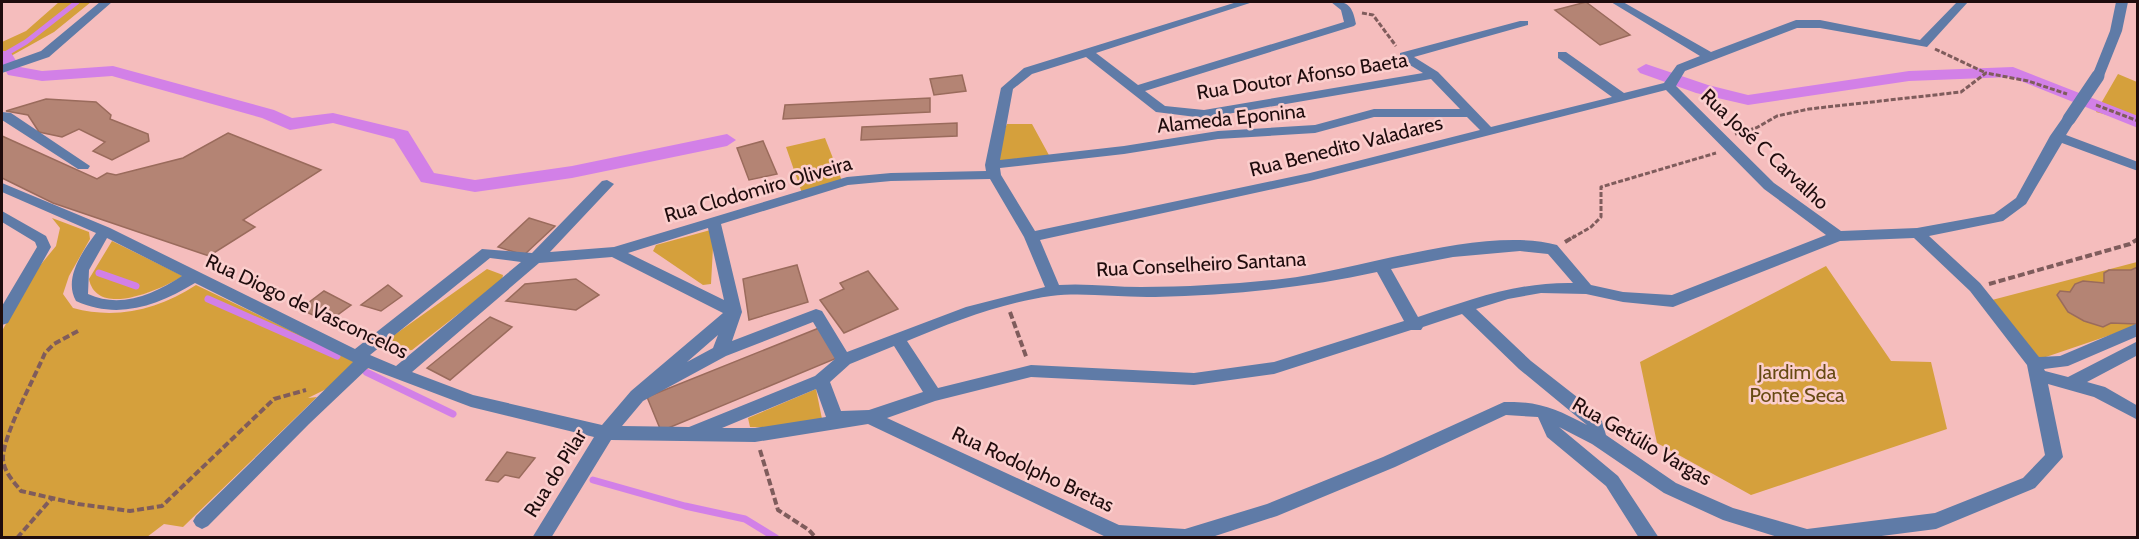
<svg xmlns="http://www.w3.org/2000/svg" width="2139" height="539" viewBox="0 0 2139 539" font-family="Cabin,sans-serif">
	<rect width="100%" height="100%" fill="#f5bdbd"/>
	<path fill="#d5a03c" d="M59,2H91L54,32L2,61V42L26,31Z
		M2118,74L2137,82V123L2096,112Z
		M1007,124H1032L1050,157L996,162L993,158Z
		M825,138L844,186L803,196L786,147Z
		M52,218L89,232L90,239L69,276L63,294L73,308C117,320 159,309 196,285L369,368L308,398L317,397L183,527L164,524L147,537L2,538V331L33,274L56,246L60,228Z
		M714,229L711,284L703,285L653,251L656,245Z
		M112,241L183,276C162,289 97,319 89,279Z
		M2137,262V326L2040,359L1992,300Z
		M1826,266L1891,361L1931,362L1947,429L1751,495L1657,443L1640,362Z
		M487,269L503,275L502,280L412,350L405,351L389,342L390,338Z
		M816,389L824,429L750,427L748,418Z"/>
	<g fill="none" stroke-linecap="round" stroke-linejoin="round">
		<path stroke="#d280e7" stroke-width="5" d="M2,56L26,42L77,2"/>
		<path stroke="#d280e7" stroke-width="7" d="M99,273L136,286
			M208,299L337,356
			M366,372L453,414
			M593,480L685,506L745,519L776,538"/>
		<path fill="#d280e7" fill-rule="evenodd" d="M2,51H10L20,67L42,71L113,66L274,110L292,118L333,113L408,131L434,173L475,180L572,166L727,134L736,140L727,146L572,178L475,192L421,182L394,139L333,123L290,130L262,118L112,76L42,81L8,75L2,65Z
			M1646,64L1708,85L1748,95L1909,71L2013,67L2138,116V128L2011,77L1909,81L1748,105L1696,93L1640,73L1637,69Z"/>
	</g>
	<path fill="#b48474" stroke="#9a6b5c" stroke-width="1.5" d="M1586,2L1630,35L1600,45L1555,10Z
		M962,75L966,91L934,95L930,79Z
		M930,98V112L783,119L785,105Z
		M46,99L96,102L111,115L110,119L148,134L149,141L112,160L93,151L105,142L79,129L62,137L39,132L28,115L6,111Z
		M957,123V136L861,140L862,127Z
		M228,133L321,170L243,220L255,227L209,256L53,203L2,178V136L97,179L107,173L116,175L183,158Z
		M763,141L777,174L749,180L737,148Z
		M529,218L555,226L524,255L498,247Z
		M797,265L808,302L749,320L743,279Z
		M2138,267L2137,324L2111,323L2103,327L2084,321L2068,312L2057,295L2060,291L2070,292L2075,284L2083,281L2104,283V273L2109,270H2131Z
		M868,271L898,309L844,333L820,300L844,289L840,283Z
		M576,279L599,295L576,310L506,301L525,284Z
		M388,285L402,296L381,311L361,305Z
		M324,291L351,305L328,322L300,309Z
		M490,317L512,327L450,380L427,368Z
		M819,328L837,358L661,431L647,397Z
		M507,452L535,458L519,478L505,475L498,482L486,480Z"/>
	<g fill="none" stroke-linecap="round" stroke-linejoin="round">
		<path stroke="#7f5c5c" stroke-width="3" stroke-dasharray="5 2" stroke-linecap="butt" d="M1362,13L1373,15L1396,46
			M1935,49L1986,73
			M2096,105L2138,121
			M1735,134L1756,128L1777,116L1809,109L1961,92L1986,73L2028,81L2067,94
			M1572,238L1591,227L1601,217V187L1716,153"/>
		<path stroke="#7f5c5c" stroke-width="4" stroke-dasharray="7 3" stroke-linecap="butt" d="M1565,242L1575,236
			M1989,284L2130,244L2138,239
			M1010,312L1027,359
			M78,331L54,344L45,353C35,377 3,435 3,458C3,471 14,482 21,491L78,504L130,511L162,506L274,399L306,390
			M760,450L778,510L809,530L816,538
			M17,538L52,498"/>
		<path fill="#5f7ba7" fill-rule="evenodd" d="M100,2H112L49,57L2,73V65L41,51Z
			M1237,2H1253L1096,53L1138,85L1344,22L1341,10L1331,2C1349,0 1353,8 1356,24L1354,26L1145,91L1165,106L1204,110L1423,73L1400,59V53L1520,21H1528V25L1414,57L1438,72L1491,127L1612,97L1558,58V52H1566L1624,93L1664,83L1677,65L1700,56L1611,2H1623L1711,52L1796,20H1820L1920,40L1957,2H1968L1927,47L1820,28H1797L1685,71L1676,86L1774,183L1841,231L1917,228L1994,214L2016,198L2050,136L2064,116L2069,115L2076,119L2066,135L2138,162V171L2062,143L2026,204L2003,221L1929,236L1980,283L2039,357L2060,356L2138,323V336L2068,366L2044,369L2045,371L2068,377L2138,341V355L2087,382L2105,387L2138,406V420L2094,397L2048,384L2063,457L2035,488L1936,529L1866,538H1781L1723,520L1664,493L1592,444L1559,427L1618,476L1659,538H1639L1606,486L1547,437L1538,417L1506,415L1395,467L1277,516L1209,538H1108L868,424L755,442L611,440L551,538H532L594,437L471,407L368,368L309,424L208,526L202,529L196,526L193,521L196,516L353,362L195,283C157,306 118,320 76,301C63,278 83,251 96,233L2,192V183L110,228L355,349L482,249L532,253L602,181L607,180L614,184L550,252L614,247L847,177L891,173L986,171L985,165L1001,88L1024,68ZM1086,57L1156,112L1204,118L1431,79L1460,109H1374L1315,125L1218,131L1124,146L1000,160L1013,89L1032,74ZM1666,90L1764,189L1826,235L1672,295L1623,292L1591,285L1557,245C1484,225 1360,270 1282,279C1236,284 1188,287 1141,287C1114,287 1086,283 1059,285L1040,240L1310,181ZM1374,117H1467L1480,130L1310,173L1035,231L1001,175L1000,168L1124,154L1218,139L1315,133ZM990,179L1024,237L1045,287L966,307L847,352L822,311L816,309L732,341L742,312L721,224L848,185L891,181ZM708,228L724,300L628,253ZM107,238L182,276C154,294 121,309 88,294L89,270ZM1914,238L1970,291L2027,365L2045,455L2023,478L1935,513L1807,529L1733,508L1676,483L1606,435L1600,415L1531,361L1476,309L1508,299L1541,293L1586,294L1623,302L1673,307L1840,241ZM1520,251L1548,254L1573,283C1515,282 1471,300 1418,317L1391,269L1453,257ZM612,257L723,313L631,391L602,425L473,395L412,372L539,263ZM490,258L521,262L396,366L370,355ZM1377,272L1404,321L1274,362L1194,373L1031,365L938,388L907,341C953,322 1001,303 1051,296C1085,292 1121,298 1155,297C1231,295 1304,288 1377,272ZM1462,314L1519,369L1587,425C1556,409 1539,401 1504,402L1383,457L1267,504L1185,529L1119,525L887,418L935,401L1031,377L1194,385L1274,374L1411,330H1421L1423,327ZM813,322L835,359L815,376L689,427L622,426L643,401L726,356ZM718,335L713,348L687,362ZM894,346L923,392L869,410L841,411L830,382L850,364ZM816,389L826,417L755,428H722Z
			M2116,2H2128L2122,31L2104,76L2102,79H2094L2092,76L2110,31Z
			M2,112L11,113L90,166L88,169H78L2,120Z
			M2,211L46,236L51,247L8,323L2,325V306L37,247L35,242L2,222Z"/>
		<path stroke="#5f7ba7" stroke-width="13" d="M2069,119L2098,76"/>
	</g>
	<g text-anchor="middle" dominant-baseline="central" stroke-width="5" stroke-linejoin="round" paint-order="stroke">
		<g font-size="20" fill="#1f0c0d" stroke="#fbcecd">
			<text transform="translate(1302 76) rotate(-9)">Rua Doutor Afonso Baeta</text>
			<text transform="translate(1231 118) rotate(-6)">Alameda Eponina</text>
			<text transform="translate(1346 146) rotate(-14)">Rua Benedito Valadares</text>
			<text transform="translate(1765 149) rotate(43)">Rua José C Carvalho</text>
			<text transform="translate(758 189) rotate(-16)">Rua Clodomiro Oliveira</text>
			<text transform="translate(1201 264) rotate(-3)">Rua Conselheiro Santana</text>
			<text transform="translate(307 306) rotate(25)">Rua Diogo de Vasconcelos</text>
			<text transform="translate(1642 441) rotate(30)">Rua Getúlio Vargas</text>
			<text transform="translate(1033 469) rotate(25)">Rua Rodolpho Bretas</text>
			<text transform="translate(555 473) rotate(-58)">Rua do Pilar</text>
		</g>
		<g font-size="20" fill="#674a13" stroke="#fbcecd">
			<text x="1797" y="372">Jardim da<tspan x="1797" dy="23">Ponte Seca</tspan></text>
		</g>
	</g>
	<rect width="2139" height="539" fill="none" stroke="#1f0c0d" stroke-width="6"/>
</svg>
